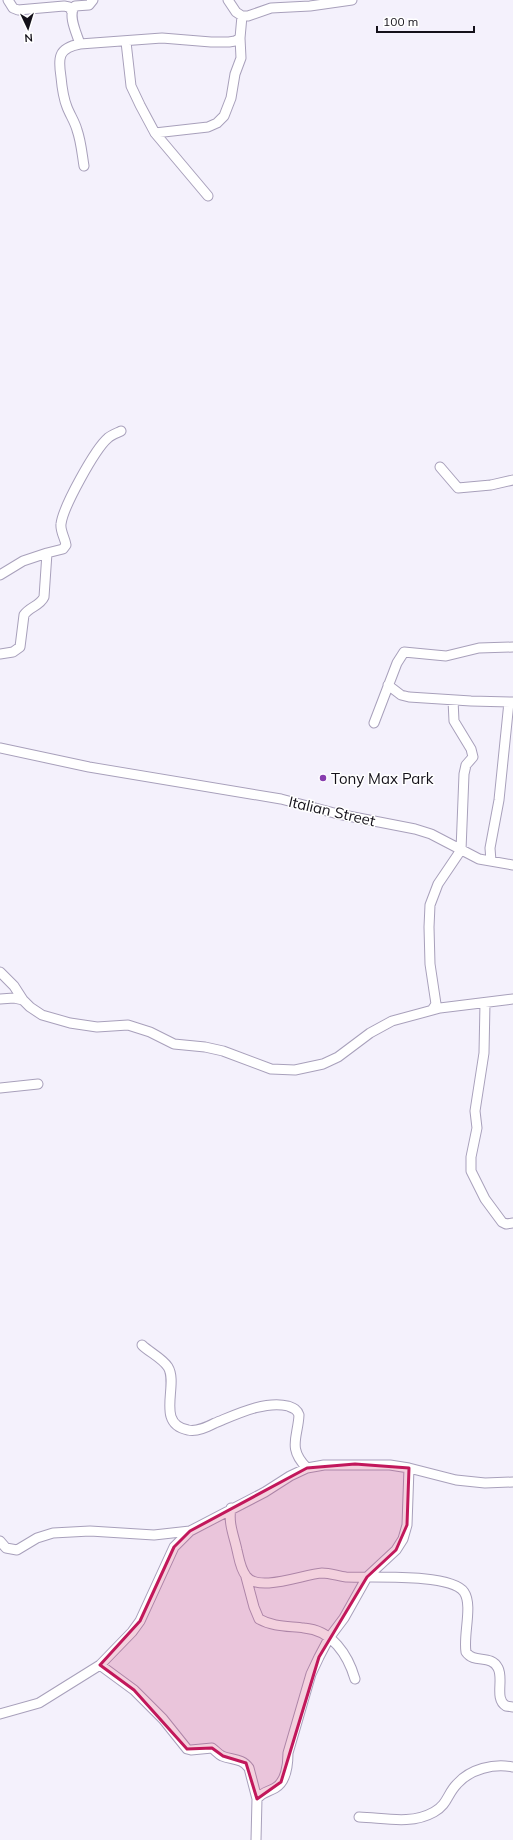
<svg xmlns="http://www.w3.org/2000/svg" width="513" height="1840" viewBox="0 0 513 1840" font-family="Mulish,sans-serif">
	<rect width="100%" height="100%" fill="#f4f1fc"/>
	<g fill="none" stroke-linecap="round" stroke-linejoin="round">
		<defs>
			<path id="minor" d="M8,0L13,8L18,10L64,6L69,7L72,12
				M228,0L236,12L242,16H248L271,8L310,6L352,0
				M126,42L131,86L140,105L155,133L208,196
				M80,44C77,34 67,15 75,6L89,5L93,0
				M155,133L208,127L217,123L224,116L231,98L235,74L241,58L240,38
				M84,166C82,154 81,141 77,130C75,122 70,115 67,107C63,97 62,88 61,77C58,58 58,48 80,44L162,38L211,42H229L235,41L240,38L242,16
				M440,467L458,488L491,485L513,480
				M0,575L23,561L47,553
				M0,654L13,652L20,647L24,615C29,607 40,606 44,597L47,553L63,549L66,545C65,538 60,531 61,524C63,507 95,449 108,438C111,435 117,433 121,431
				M388,685L401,695L409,697L471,701L513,702
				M374,723L397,663L404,652L446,656L479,648L513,647
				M0,748L89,767L281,799L338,814L415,829L431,834L479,859L513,865
				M491,861L490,848L499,800L509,702
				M0,972L14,986L23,1000
				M0,999L14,998L23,1000L30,1007L42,1015L70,1023L97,1027L128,1025L150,1032L174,1044L205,1047L223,1051L271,1069L295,1070L323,1064L338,1057L370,1033L392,1021L440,1008L513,999
				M485,1003L484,1053L477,1098L475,1111L477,1128L471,1157V1171L485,1199L502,1222L506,1224L513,1223
				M432,1010L436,1004L430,964L429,927L430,905L438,884L461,850L464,774L466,765L473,757L471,749L454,721L453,700
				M0,1088L38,1084
				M142,1345C149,1352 162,1358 168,1367C179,1385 155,1424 188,1430C197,1432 207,1427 215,1423C235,1415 265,1400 288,1406C293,1408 297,1409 299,1415C298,1437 287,1448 307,1468
				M231,1508C228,1523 234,1536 237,1550C239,1558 240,1568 246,1576C258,1593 304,1574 322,1573C330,1573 338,1576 346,1577C370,1578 451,1573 464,1592C473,1605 463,1635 466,1652C474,1664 491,1654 498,1668C504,1679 494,1699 506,1706L513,1707
				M0,1541L6,1548L17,1550L37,1538L53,1533L90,1531L154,1535L190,1531
				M246,1577L254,1607L259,1619C273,1627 289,1626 304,1628C332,1630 348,1655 355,1679
				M100,1665L134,1690L163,1719L187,1749L191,1750L212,1748C215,1750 218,1754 222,1756C232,1760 242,1758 249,1768L257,1799
				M0,1714L39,1703L100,1665L132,1632L140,1621L174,1547L190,1531L265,1492L290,1476L307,1468L324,1465H390L409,1468L456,1480L485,1483L513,1482
				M359,1817C385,1818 411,1825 434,1812C448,1804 447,1794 457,1784C470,1769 494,1763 513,1767
				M256,1840L257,1799C262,1792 268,1792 275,1788C286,1782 288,1764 288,1753L311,1674L319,1657L329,1638L344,1618L367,1577L396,1550L403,1539L407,1525L409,1468"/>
		</defs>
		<use href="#minor" stroke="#a8a0bb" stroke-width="11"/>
		<use href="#minor" stroke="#fff" stroke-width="9"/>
	</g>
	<path fill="#c2185b" fill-opacity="0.2" stroke="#c2185b" stroke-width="3" stroke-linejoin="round" d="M355,1464L409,1468L407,1525L396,1550L367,1577L319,1657L281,1782L257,1799L246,1763L223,1756L212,1748L187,1749L134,1690L100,1665L140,1621L174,1547L190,1531L307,1468Z"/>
	<circle fill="#873cae" stroke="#fff" stroke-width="1.5" cx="323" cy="778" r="4"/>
	<g text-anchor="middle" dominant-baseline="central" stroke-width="3" stroke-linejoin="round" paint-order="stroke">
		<g font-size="15" fill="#14111a" stroke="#fff" text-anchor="start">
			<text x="331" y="778">Tony Max Park</text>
		</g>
		<g font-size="15" fill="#14111a" stroke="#fff">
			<text transform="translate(332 811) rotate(13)">Italian Street</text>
		</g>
	</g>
	<g transform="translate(28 28) rotate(176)" stroke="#ffffff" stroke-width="3" paint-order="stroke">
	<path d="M0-3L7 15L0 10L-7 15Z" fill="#14111a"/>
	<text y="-6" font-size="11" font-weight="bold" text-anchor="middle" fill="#14111a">N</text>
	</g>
	<path d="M377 26v6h97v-6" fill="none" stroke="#14111a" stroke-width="2"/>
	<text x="383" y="26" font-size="12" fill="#14111a" stroke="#ffffff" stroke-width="3" paint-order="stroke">100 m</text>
</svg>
